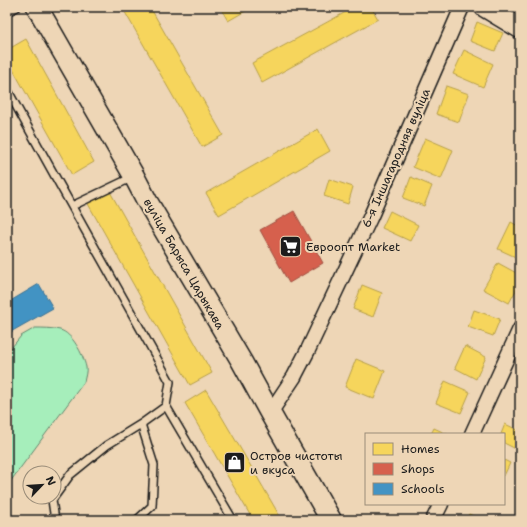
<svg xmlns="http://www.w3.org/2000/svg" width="527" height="527" viewBox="0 0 527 527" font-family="'Shantell Sans',sans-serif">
	<rect width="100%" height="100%" fill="#eed6b6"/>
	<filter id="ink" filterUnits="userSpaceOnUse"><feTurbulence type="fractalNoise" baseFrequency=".025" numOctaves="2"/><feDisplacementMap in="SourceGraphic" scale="8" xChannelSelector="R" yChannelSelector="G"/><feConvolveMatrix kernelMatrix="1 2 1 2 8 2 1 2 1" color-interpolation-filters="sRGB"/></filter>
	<g filter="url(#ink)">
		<path fill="#a6eebb" stroke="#61856c" d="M35,328C43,328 52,328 60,330C72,333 83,354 86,367C87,371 85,377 84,382L7,486V353L21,336Z"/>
		<path fill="#f6d55c" stroke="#b59e49" d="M122,7H150L223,135L202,147Z
			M220,7H247L249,9L228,21Z
			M355,7H371L378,19L262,83L252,63Z
			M477,22L503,33L495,51L470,41Z
			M26,39L94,162L72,175L7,59V50Z
			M464,50L493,64L483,87L453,74Z
			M446,86L469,94L459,122L436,114Z
			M318,129L330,151L219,215L206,193Z
			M425,138L453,150L441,179L413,167Z
			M411,177L432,186L424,206L403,198Z
			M329,179L353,187L348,204L324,196Z
			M109,190L212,373L190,385L87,202Z
			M390,211L418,225L410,241L382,228Z
			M511,222L520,227V259L498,249Z
			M498,263L520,275V283L509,303L483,289Z
			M362,285L382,293L373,317L353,309Z
			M474,310L500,319L493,336L468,327Z
			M465,346L486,357L476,379L455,368Z
			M356,359L385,371L374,399L345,387Z
			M445,381L470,392L461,413L436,403Z
			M206,390L256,475L282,520H253L185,403Z
			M505,424L520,431V451L504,443V434H501Z
			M434,428L447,434H431Z
			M504,460L510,463L504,476Z
			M469,514L482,520H466Z"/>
		<path fill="#d6604d" stroke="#9e4c3e" d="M294,211L323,263L289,283L260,230Z"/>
		<path fill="#4393c3" stroke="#376f91" d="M39,284L53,308L7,334V303Z"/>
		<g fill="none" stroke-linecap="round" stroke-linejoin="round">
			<defs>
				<path id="lane" d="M7,12L17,7
					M7,89C60,187 116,284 170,382L166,406L233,520
					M72,206L133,177
					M55,520L52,500L70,475L107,445L141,424
					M137,520L152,506L154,465L141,424L166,406"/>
				<path id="street" d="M270,413L294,377L308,350L370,218L462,7
					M472,434L520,329
					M433,520L441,504"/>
				<path id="secondary" d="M37,7L134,176L147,201L242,362L270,413L331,520
					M485,7L520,28"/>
			</defs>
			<use href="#lane" stroke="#1c1c1c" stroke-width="10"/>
			<use href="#street" stroke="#1c1c1c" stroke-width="17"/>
			<use href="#secondary" stroke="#1c1c1c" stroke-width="23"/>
			<use href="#lane" stroke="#eed6b6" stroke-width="7"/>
			<use href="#street" stroke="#eed6b6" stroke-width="14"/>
			<use href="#secondary" stroke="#eed6b6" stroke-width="20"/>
		</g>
	</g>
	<defs>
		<symbol id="supermarket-square" viewBox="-11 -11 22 22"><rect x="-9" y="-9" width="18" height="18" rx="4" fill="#1c1c1c" stroke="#eed6b6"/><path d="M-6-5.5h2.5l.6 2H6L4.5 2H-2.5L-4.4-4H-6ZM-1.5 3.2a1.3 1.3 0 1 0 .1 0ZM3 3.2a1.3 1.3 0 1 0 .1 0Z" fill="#fff"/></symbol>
		<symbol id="shop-square" viewBox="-11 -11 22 22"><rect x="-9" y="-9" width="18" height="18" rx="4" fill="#1c1c1c" stroke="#eed6b6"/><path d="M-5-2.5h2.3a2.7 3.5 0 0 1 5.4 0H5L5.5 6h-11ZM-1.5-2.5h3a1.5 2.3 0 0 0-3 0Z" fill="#fff"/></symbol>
	</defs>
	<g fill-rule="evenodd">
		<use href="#supermarket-square" x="278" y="234" width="25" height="25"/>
		<use href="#shop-square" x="222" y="450" width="25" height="25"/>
	</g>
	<g text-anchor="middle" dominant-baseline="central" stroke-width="4" stroke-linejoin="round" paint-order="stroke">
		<g font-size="12" fill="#1c1c1c" stroke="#eed6b6">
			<text transform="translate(396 158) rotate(-66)">6-я Іншагародняя вуліца</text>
			<text transform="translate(184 264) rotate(60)">вуліца Барыса Царыкава</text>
		</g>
		<g font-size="12" fill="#1c1c1c" stroke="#eed6b6" text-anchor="start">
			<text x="306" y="247">Евроопт Market</text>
			<text x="250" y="456">Остров чистоты<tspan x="250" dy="14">и вкуса</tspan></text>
		</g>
	</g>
	<rect width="527" height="527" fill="none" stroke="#eed6b6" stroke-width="24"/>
	<rect x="12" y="12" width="503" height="503" fill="none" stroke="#1c1c1c" stroke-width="1.5" filter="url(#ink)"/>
	<rect x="365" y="433" width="140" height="72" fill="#eed6b6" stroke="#9a8c78"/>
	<rect x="373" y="443" width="20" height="12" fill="#f6d55c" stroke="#9a8c78"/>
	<text x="401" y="453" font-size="12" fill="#1c1c1c">Homes</text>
	<rect x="373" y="463" width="20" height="12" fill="#d6604d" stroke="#9a8c78"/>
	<text x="401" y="473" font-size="12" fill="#1c1c1c">Shops</text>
	<rect x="373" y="483" width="20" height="12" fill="#4393c3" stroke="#9a8c78"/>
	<text x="401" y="493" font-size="12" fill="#1c1c1c">Schools</text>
	<g transform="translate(42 485) rotate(65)"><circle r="19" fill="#eed6b6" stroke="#9a8c78"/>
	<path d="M0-3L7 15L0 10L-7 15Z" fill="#1c1c1c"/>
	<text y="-6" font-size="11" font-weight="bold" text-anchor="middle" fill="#1c1c1c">N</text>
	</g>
</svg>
